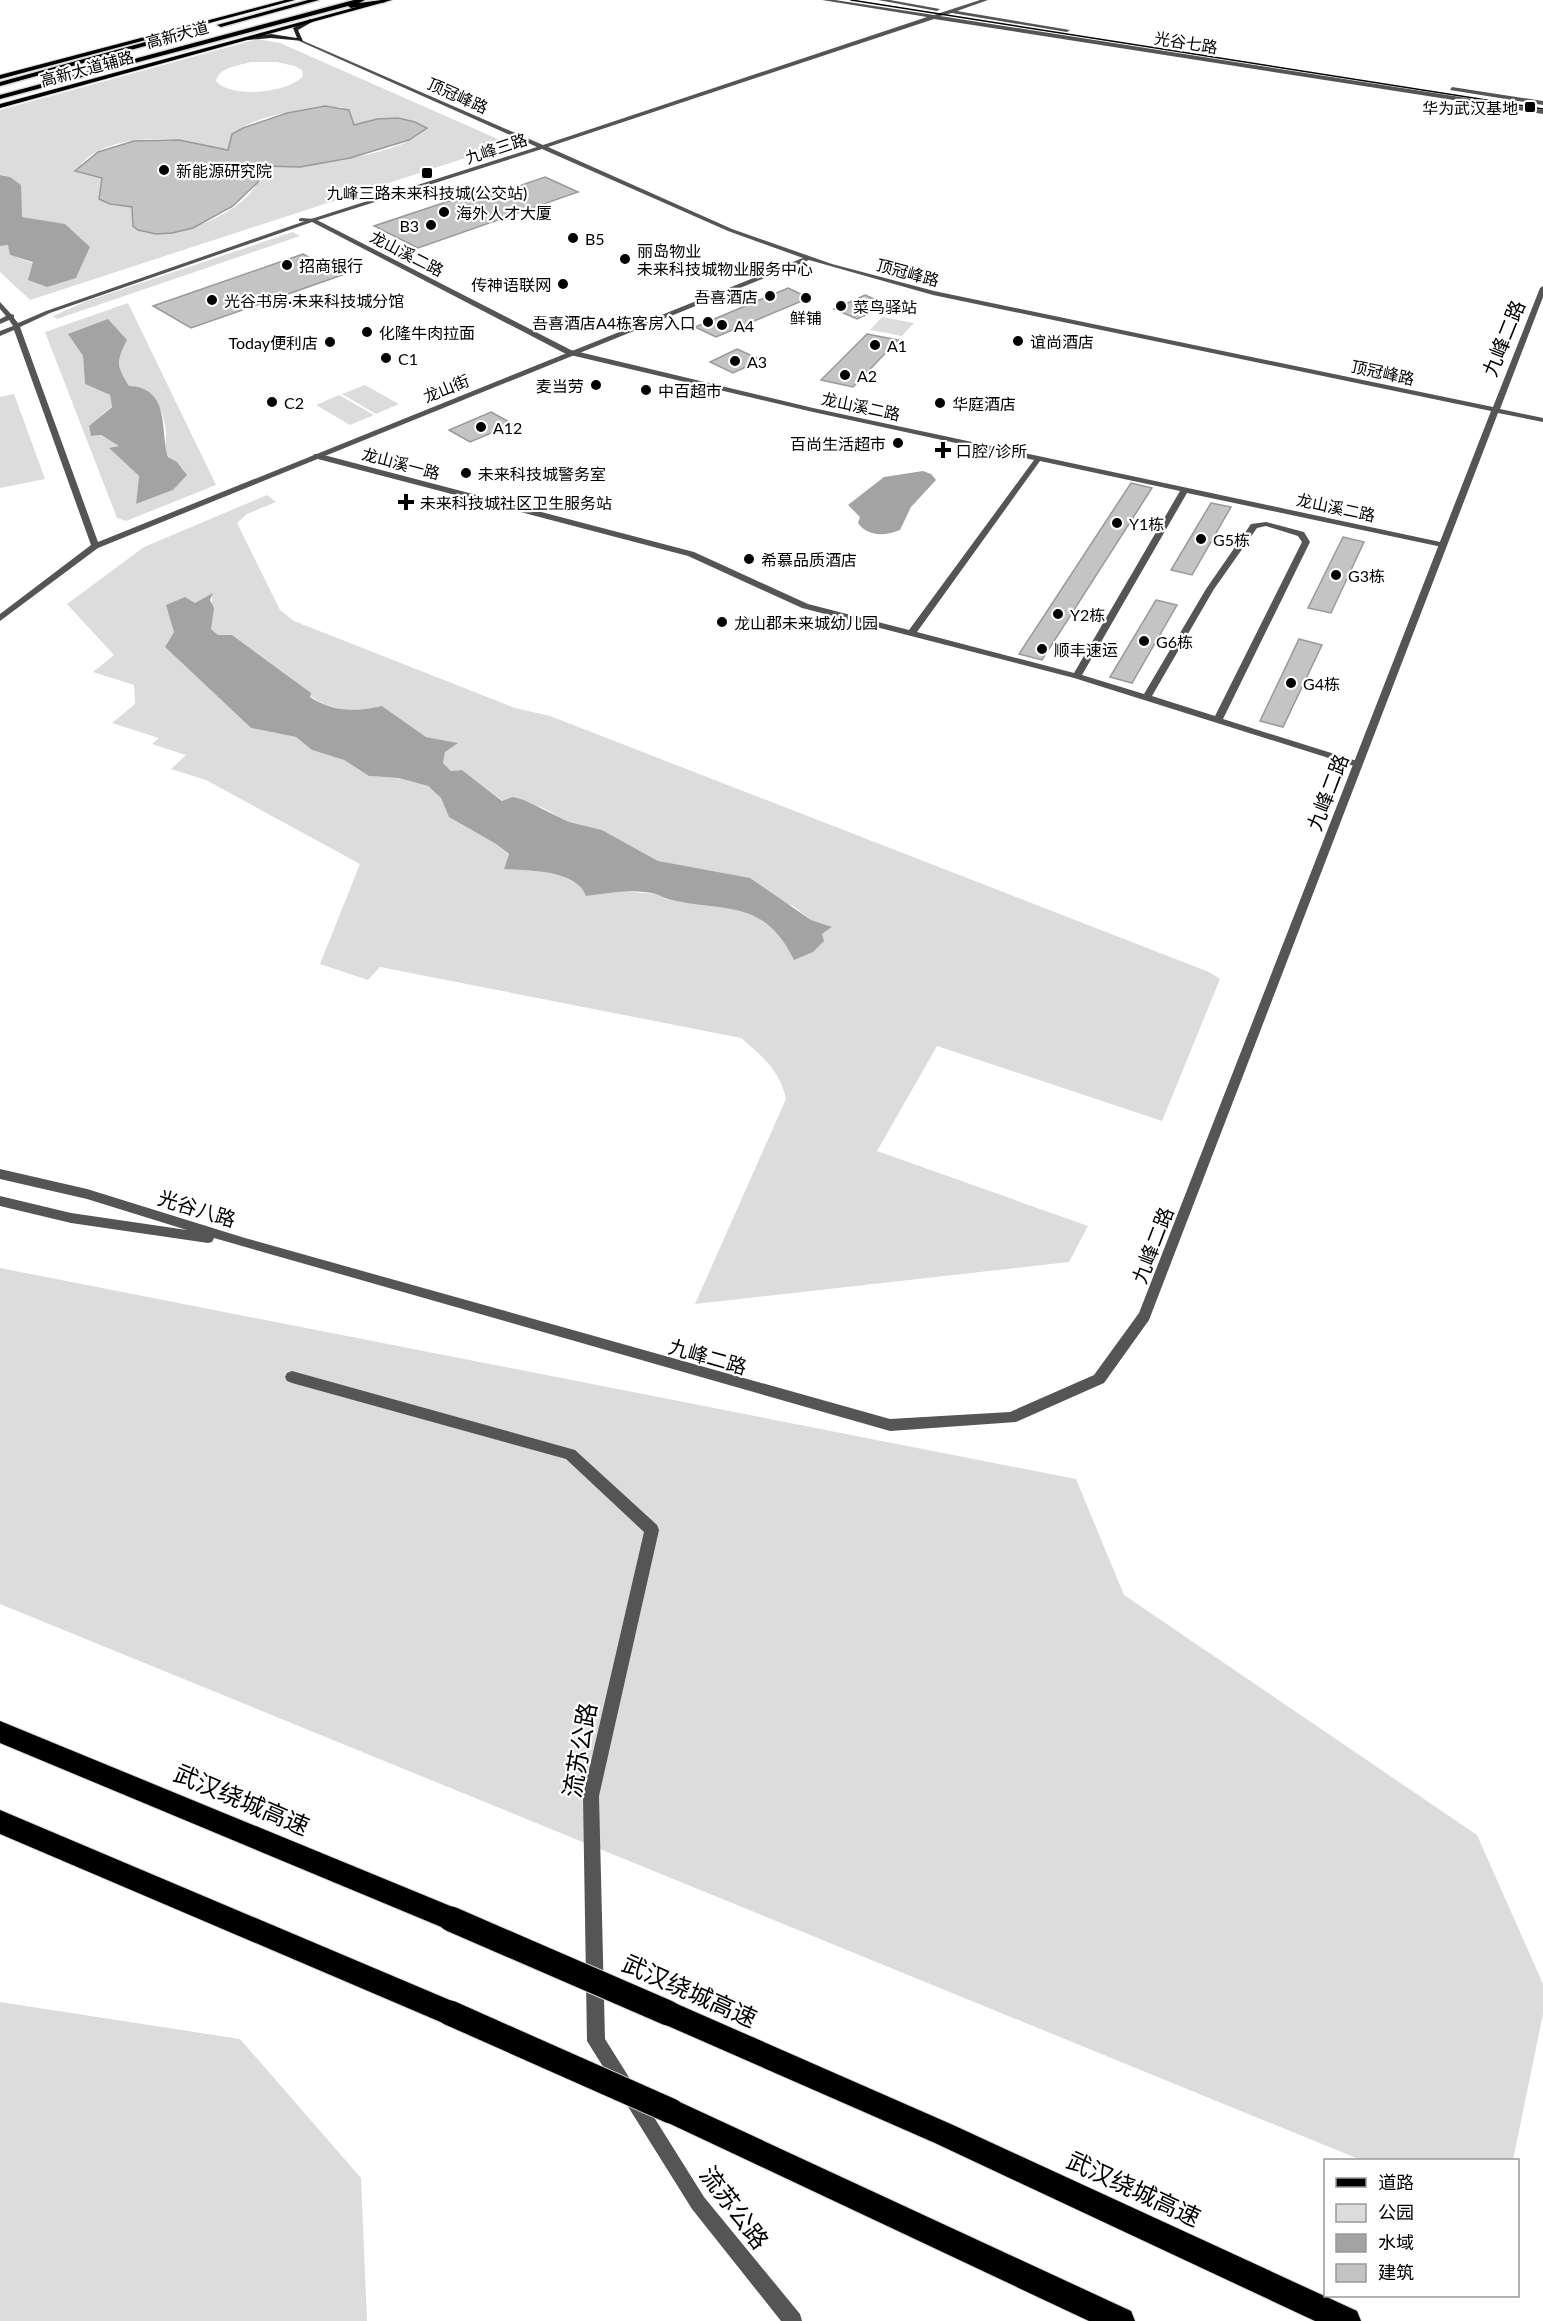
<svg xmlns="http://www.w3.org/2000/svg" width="1543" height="2321" viewBox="0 0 1543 2321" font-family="Lato,'Noto Sans SC',sans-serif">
	<rect width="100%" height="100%" fill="#fff"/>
	<path fill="#dcdcdc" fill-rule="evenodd" d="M258,39L280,43L500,140L496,148L30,300L0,272V246L9,245L10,255L76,278L90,247L40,220L21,217L20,193L4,175H0V110ZM252,62H276L295,66L302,70L303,76C289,93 230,99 216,81C219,67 240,65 252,62ZM320,106L341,107L349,111L345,132C366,119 391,114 415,122L422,131C405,155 290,170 261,164C260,170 260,177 257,183C243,214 164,247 134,228L132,222L145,204C130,206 109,210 99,197L101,192L174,162L78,169C98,135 168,136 201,144L189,150L236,148L232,134C254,116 292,112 320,106Z
		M293,232L300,236L57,319L53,316L87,301Z
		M128,303L216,485L126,521L117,518L45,332ZM68,334L118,358L121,375L129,386C153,387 166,413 166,435C166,442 164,447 167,454C169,460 179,465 184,470L173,490L136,504L139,476L110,449L120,446L100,435L92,436L89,426L112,406L110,395L85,384L83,356Z
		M882,317L914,323L902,336L870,330Z
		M365,385L399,404L376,414L342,394Z
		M14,394L45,479L0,488V397Z
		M339,395L374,415L350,425L316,405Z
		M267,495L276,502L247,514L237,523L280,610L294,621L515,708L550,716L1209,972L1220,979L1162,1121L937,1046L877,1151L1088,1226L1069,1262L695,1304L786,1099C780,1070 762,1056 741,1038L380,967L368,980L320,964L360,864L206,780L171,769L186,755L152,744L159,738L112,723L135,704L134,685L93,672L114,655L67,604L144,547ZM212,594L211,629L218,635H232L310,693V696C332,712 356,712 382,706L426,737L457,743L445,752L443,763L451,771L462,770L503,801L541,807L569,822L602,830L658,861L694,869L793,906L811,920L831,928L821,934L786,943L775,930L753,914L715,905L665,899L658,894L620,891L586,896C575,869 528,871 504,869L509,855L496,844L449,817L441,798L428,786L399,778L369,776L344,760L312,750L296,737L251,728L165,647L174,632Z
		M0,1268L1076,1479L1124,1595L1477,1835L1543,1984V2014L1513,2160H1361L0,1604Z
		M0,2002L240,2039L361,2178L367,2321H0Z"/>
	<path fill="#a3a3a3" d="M0,175L10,177L21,185L22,217L65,224L90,247L76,278L47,287L28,280L33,262L10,255L8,245L0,246Z
		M108,319L127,340C116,361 116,366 129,386C171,388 160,431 168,457L177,462L187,475L173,490L136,504L139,476L109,448L119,446L101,435L91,436L89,426L112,407L110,395L85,384L83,356L68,334Z
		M923,471L931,474L936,480L911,507L900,530C885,536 868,537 858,523L860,517L848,505L884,477Z
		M213,593L210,600L214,608L211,629L218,635H232L311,693L310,697C332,712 357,712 382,706L426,737L458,743L445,752L443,763L451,771L462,770L502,801L513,797L524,800L569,822L602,830L658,861L750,878L811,920L832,927L822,934L824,941L813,952L794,960C764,897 723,913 668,899C663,898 660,895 656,894C633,888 609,893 586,896C576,869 527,871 504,869L509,854L496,844L449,817L441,798L428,786L399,778L369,776L344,760L312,750L296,737L251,728L165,647L174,632L166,605L185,597L195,603Z"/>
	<path fill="#c4c4c4" stroke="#999" stroke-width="1.5" d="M325,106L349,110L354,125L377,119L398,118L415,122L427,128L409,140L350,158L300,167L263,166L258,182L233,206L193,228L172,233L156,234L138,230L133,226L132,207L110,204L99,199L102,178L75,171L98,152L134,141L179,140L228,150L232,134L243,128L287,113Z
		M545,177L578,192L418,248L374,226L482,190L493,195Z
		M303,254L342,275L191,328L153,306Z
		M788,288L809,298L716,337L695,327Z
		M865,295L888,305L857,319L834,309Z
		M867,334L898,340L853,387L821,380Z
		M737,349L761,360L733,373L710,362Z
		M491,412L513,424L470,442L449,430Z
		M1131,483L1152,488L1042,660L1019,654Z
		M1211,503L1231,507L1192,575L1171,570Z
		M1343,537L1364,542L1331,613L1308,608Z
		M1156,600L1177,605L1132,683L1110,677Z
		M1299,639L1322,645L1283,727L1260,721Z"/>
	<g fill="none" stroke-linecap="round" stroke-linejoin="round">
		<defs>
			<path id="primary" d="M285,0H295L0,79V75Z
				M382,0H392L0,108V104Z"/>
			<path id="trunk" d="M308,0H319L221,27L217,25Z
				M354,0H365L359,3L382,0L386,2L351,8L348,6L0,99V95Z
				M178,33L185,35L0,86V82Z"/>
			<path id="motorway" d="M0,1721L460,1910L463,1919L460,1928L451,1931L0,1743Z
				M0,1810L459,2004L463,2013L459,2022L450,2026L0,1834Z
				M668,2000L953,2125L1357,2311L1361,2321H1315L935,2143L659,2022L655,2013L659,2004Z
				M671,2098L1131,2311L1135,2321H1089L662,2120L658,2111L662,2102Z"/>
		</defs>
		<use href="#primary" stroke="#dbdbdb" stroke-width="2"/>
		<use href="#trunk" stroke="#dbdbdb" stroke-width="3"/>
		<use href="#motorway" stroke="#dbdbdb" stroke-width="2"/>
		<path fill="#555" fill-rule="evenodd" d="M301,218L315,219L571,350L813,408L1445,543V547H1442L1187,493L1082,675L1144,694L1206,589L1251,524L1266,522L1304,532L1310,542L1223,719L1360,762L1362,764L1360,766H1354L1074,678L802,608L688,556L314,458V454H320L694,552L808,604L909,630L1034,460L813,412L566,354L312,222L299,221V219ZM1040,461L1180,491L1074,673L917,632ZM1266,526L1298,536L1302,542L1215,716L1152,696L1214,589L1257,528Z
			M292,1371L575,1450L657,1525L659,1530L599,1796L605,2039L704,2197L800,2314L802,2321H781L692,2209L587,2041L583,1796L644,1532L566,1459L292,1383L287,1381L285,1377L287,1373Z"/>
		<path fill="#555" fill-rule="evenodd" d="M822,0H835L934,15L980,0H988L957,11L1070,30L1067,32L952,13L940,16L1543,110V114L934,19L548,147L732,229L832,264L934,291L1493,407L1540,288L1543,286V297L1500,409L1543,418V422L1498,413L1149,1320L1104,1383L1016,1422L890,1431L214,1238L212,1242L208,1243L71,1223L0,1206V1196L71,1213L187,1230L87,1199L0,1179V1169L87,1189L245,1238L890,1419L1010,1412L1094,1375L1139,1313L1491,411L933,295L809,260L98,548L0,621V614L91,545L14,330L0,336V331L13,326L9,320L0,324V319L6,316L0,309V302L11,314L14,315V318L18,323L46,311L311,219L537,147L299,41V39L543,145L927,17ZM542,149L728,231L803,258L98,542L20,327L50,313L315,221Z
			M878,0H890L940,9L937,11Z
			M1452,87L1543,101V105L1450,90Z"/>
		<path fill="#222" fill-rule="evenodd" d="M310,19L312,22L298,30L303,41L271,38L247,40L244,38L271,34L297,38L293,28Z"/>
		<use href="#primary" fill="#000" fill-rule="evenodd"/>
		<use href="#trunk" fill="#000" fill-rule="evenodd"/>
		<use href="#motorway" fill="#000" fill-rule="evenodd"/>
		<path stroke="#000" stroke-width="1.5" d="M851,0L1543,109"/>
		<defs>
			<path id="motorway-bridge" d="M451,1919L668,2013
				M450,2013L671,2111"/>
		</defs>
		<use href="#motorway-bridge" stroke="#dbdbdb" stroke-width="27" stroke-linecap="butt"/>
		<use href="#motorway-bridge" stroke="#000" stroke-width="25"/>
	</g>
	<g fill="#000" stroke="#fff" stroke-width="2">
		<rect x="1524" y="101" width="12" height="12" rx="3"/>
		<circle cx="164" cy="170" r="6"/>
		<rect x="421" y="167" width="12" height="12" rx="3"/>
		<circle cx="444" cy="212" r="6"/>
		<circle cx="431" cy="225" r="6"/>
		<circle cx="573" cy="238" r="6"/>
		<circle cx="625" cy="259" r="6"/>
		<circle cx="287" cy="265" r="6"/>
		<circle cx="563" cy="284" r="6"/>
		<circle cx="770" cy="296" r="6"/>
		<circle cx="806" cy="298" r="6"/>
		<circle cx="212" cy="300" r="6"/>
		<circle cx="841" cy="306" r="6"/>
		<circle cx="708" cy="322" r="6"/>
		<circle cx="722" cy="325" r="6"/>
		<circle cx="367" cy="332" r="6"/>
		<circle cx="1018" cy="341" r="6"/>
		<circle cx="330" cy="342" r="6"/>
		<circle cx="875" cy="345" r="6"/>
		<circle cx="386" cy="358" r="6"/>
		<circle cx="735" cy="361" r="6"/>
		<circle cx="845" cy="375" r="6"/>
		<circle cx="596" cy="385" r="6"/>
		<circle cx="646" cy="390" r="6"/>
		<circle cx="272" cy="402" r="6"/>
		<circle cx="940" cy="403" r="6"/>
		<circle cx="481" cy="427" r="6"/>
		<circle cx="898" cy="443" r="6"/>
		<path d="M940 441h6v6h6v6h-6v6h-6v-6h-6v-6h6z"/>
		<circle cx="466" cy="473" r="6"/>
		<path d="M403 493h6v6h6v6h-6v6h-6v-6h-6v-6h6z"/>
		<circle cx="1117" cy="523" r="6"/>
		<circle cx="1201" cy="539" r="6"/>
		<circle cx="749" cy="559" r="6"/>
		<circle cx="1336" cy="575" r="6"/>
		<circle cx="1058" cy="614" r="6"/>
		<circle cx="722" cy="622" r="6"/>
		<circle cx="1144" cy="641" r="6"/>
		<circle cx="1042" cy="649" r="6"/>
		<circle cx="1291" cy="683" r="6"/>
	</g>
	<g text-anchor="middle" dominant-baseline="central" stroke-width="4.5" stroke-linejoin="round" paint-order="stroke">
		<g font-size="16" fill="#000" stroke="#fff">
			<text transform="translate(177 34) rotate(-15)">高新大道</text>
			<text transform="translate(1186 42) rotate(9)">光谷七路</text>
			<text transform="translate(87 68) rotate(-15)">高新大道辅路</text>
			<text transform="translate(458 95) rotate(24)">顶冠峰路</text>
			<text transform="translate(496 148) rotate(-18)">九峰三路</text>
			<text transform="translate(407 253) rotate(27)">龙山溪二路</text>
			<text transform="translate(908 272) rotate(15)">顶冠峰路</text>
			<text transform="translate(1383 372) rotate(12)">顶冠峰路</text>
			<text transform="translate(446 388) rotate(-22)">龙山街</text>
			<text transform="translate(861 406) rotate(12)">龙山溪二路</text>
			<text transform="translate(401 463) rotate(15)">龙山溪一路</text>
			<text transform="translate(1336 507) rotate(12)">龙山溪二路</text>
		</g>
		<g font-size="16" fill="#000" stroke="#fff" text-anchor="start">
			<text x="1518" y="107" text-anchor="end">华为武汉基地</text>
			<text x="176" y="170">新能源研究院</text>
			<text x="427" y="192" text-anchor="middle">九峰三路未来科技城(公交站)</text>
			<text x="456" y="212">海外人才大厦</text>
			<text x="419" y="225" text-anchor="end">B3</text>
			<text x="585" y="238">B5</text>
			<text x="637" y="250">丽岛物业<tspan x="637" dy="18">未来科技城物业服务中心</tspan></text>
			<text x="299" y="265">招商银行</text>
			<text x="551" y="284" text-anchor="end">传神语联网</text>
			<text x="758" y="296" text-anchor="end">吾喜酒店</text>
			<text x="224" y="300">光谷书房·未来科技城分馆</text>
			<text x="853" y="306">菜鸟驿站</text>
			<text x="806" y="317" text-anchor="middle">鲜铺</text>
			<text x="696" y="322" text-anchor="end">吾喜酒店A4栋客房入口</text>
			<text x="734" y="325">A4</text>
			<text x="379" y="332">化隆牛肉拉面</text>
			<text x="1030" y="341">谊尚酒店</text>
			<text x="318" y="342" text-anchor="end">Today便利店</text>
			<text x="887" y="345">A1</text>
			<text x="398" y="358">C1</text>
			<text x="747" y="361">A3</text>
			<text x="857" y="375">A2</text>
			<text x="584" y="385" text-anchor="end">麦当劳</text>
			<text x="658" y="390">中百超市</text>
			<text x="284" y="402">C2</text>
			<text x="952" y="403">华庭酒店</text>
			<text x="493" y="427">A12</text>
			<text x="886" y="443" text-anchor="end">百尚生活超市</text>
			<text x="956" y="450">口腔/诊所</text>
			<text x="478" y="473">未来科技城警务室</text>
			<text x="420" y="502">未来科技城社区卫生服务站</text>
			<text x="1129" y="523">Y1栋</text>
			<text x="1213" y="539">G5栋</text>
			<text x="761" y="559">希慕品质酒店</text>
			<text x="1348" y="575">G3栋</text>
			<text x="1070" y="614">Y2栋</text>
			<text x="734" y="622">龙山郡未来城幼儿园</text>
			<text x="1156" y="641">G6栋</text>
			<text x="1054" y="649">顺丰速运</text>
			<text x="1303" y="683">G4栋</text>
		</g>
		<g font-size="20" fill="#000" stroke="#fff">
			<text transform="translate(1503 338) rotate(-68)">九峰二路</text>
			<text transform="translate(1327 792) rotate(-69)">九峰二路</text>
			<text transform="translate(197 1208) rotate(17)">光谷八路</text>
			<text transform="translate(1152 1245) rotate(-69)">九峰二路</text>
			<text transform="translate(708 1356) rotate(16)">九峰二路</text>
		</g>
		<g font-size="24" fill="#000" stroke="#fff">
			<text transform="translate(579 1750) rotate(-80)">流苏公路</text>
			<text transform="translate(242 1799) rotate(23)">武汉绕城高速</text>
			<text transform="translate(690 1990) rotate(24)">武汉绕城高速</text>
			<text transform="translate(1134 2188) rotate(25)">武汉绕城高速</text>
			<text transform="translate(735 2207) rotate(53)">流苏公路</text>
		</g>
	</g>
	<rect x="1324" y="2159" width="195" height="138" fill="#ffffff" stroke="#999999" stroke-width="1.5"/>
	<rect x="1336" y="2178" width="30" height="9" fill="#000000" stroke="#999999" stroke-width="1.5"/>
	<text x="1378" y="2189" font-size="18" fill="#000000">道路</text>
	<rect x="1336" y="2204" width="30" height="18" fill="#dcdcdc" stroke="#999999" stroke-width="1.5"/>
	<text x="1378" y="2219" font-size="18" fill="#000000">公园</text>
	<rect x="1336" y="2234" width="30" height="18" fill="#a3a3a3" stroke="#999999" stroke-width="1.5"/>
	<text x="1378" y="2249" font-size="18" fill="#000000">水域</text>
	<rect x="1336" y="2264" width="30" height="18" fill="#c4c4c4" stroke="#999999" stroke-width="1.5"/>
	<text x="1378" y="2279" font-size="18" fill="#000000">建筑</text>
</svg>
